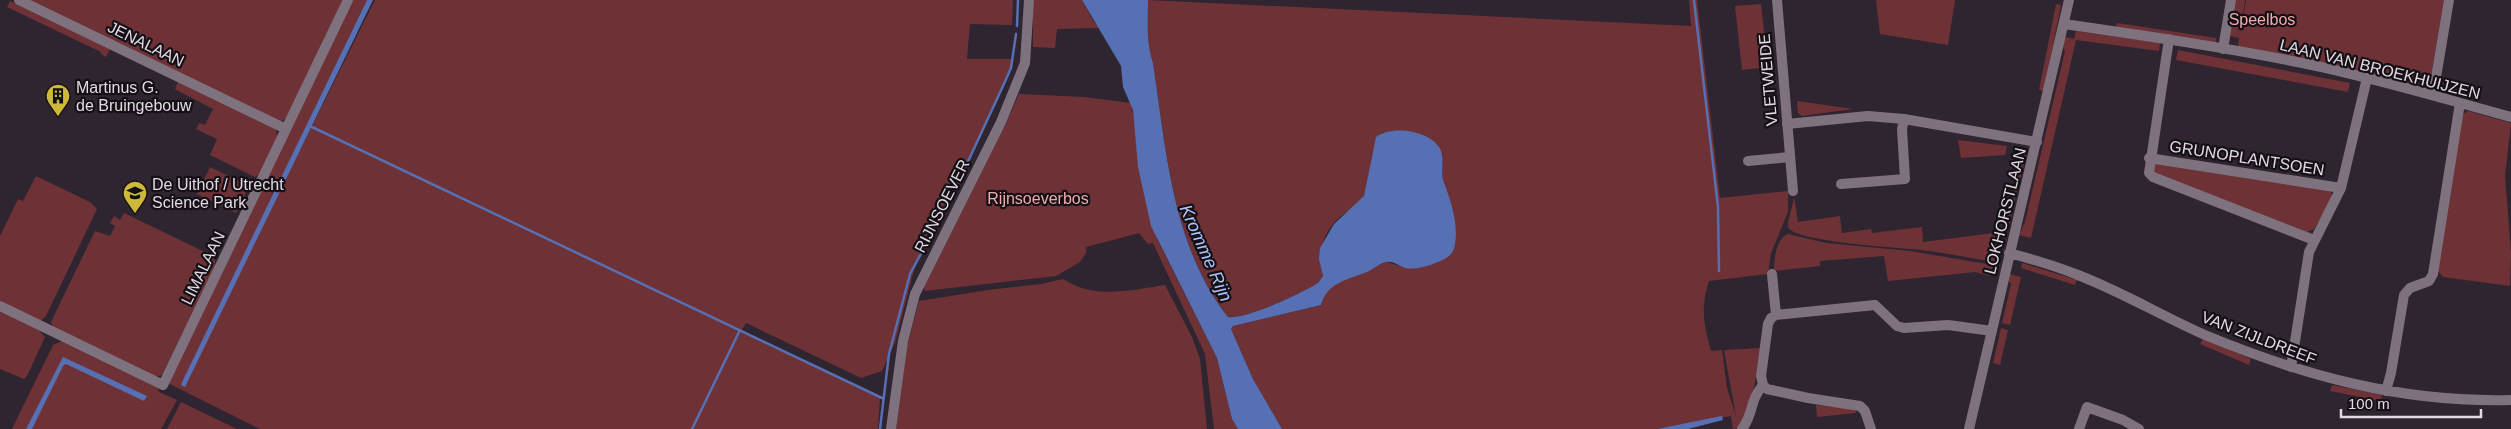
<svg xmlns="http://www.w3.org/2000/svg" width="2511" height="429" viewBox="0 0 2511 429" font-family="Arial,sans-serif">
	<rect width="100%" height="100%" fill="#2f2530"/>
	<path fill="#6e3236" d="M29,0H343L287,116L284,120L280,122Z
		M353,0H367L303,133L300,150L375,0H1013L1012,25L970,24L967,59H1014L953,197L915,266L895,343L882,371L861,378L746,323L742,330L880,398L878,429H260L170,384L168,380Z
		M1033,0H1082L1094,22L1100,28L1057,29L1055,48L1033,47Z
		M1148,0L1691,26L1689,0H1697L1720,198L1788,191V212L1771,253L1768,274L1709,281C1700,309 1704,324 1711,351L1722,350L1727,388L1736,416L1724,350L1760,348C1756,375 1754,406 1738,428L1733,429L1731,416L1657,429H1282L1253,379L1231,329L1233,326L1321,305L1323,295L1337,283L1353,275L1387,262L1407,268L1438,263L1455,245L1456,237L1451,204L1443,182L1442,155L1402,131L1382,133C1366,156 1374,171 1365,194C1361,205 1348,210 1340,217C1322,232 1317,255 1323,276L1318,283C1302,293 1245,320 1228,317C1172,245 1166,149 1153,63C1146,41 1148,23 1148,0Z
		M1876,0H1955L1948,45L1880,34Z
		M2236,0H2245L2240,36L2246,0H2444L2431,75L2420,73L2417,85L2238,47L2239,38L2230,36Z
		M10,1L110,49L106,57L101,54V52L7,7Z
		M1761,4L1768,67L1742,70L1735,6Z
		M2056,4L2061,5L2044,91L2039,90Z
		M2117,23L2216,38V43L2116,27Z
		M2076,31L2160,43L2159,51L2076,40L2031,238L2019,235L2025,222L2065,51L2063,47L2065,37L2074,39Z
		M2178,50L2350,83L2348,92L2176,60Z
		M178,82L276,129L277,137L259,174L255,177L210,155L217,139L196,129L199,123L205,125L213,109L175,89Z
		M1019,94L1084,97L1131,103L1136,128L1137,149L1158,241L1217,358L1232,419L1238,429H1214L1205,354L1153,243L1148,244L1139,233L1086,247V253L1080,262L1056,276L925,291L923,285L1000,127L1004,128Z
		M1797,101L1853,109L1802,116L1798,113Z
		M2468,111L2511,123L2505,176L2511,253L2510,286L2443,277L2438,271L2462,115Z
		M1958,140L2007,146L2005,155L1961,158Z
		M2023,149L2027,150L2009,225L2006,224Z
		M2155,163L2330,190L2333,198L2314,229L2307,232L2155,173L2153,167Z
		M210,167L249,186L236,213L197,194Z
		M36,176L90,202L97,209L46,316L40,321L0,301V236L18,199L23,201Z
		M1794,197L1798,222L1840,216L1842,233L1871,229L1872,233L1922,227L1923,242L2001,232L1994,262C1970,258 1946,253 1922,250C1904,248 1793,242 1788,227C1787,223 1793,204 1794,197Z
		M124,213L211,255L215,260V266L162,375L155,377L53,327L51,322L95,231L110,236L115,226L110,223L114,216L120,220Z
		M1788,234L1826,243L1910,251L1993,265L1990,276L1975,272L1888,281L1884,256L1820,261V266L1774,271C1774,259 1776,239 1788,234Z
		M2022,263L2077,280L2075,285L2021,268Z
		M2009,274L2021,277L2010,325L2002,323L2011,284L2008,280Z
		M1063,279C1094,300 1131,290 1165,285L1192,337L1200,359L1207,429H896L907,346L919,301L988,290L1041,284Z
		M0,311L39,330L45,337L27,376L24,379L0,369Z
		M2001,328L2008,330L2000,365L1993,363Z
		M2203,339L2251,359L2249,365L2200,344Z
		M62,341L158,388L159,392L177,400L161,429H12L53,345Z
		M2332,385L2382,395L2381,401L2330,391Z
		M181,402L237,429H167Z
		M1816,405L1855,409L1856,413L1817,417Z"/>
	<path fill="#5670b3" d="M367,0H373L185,387L181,385L184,378Z
		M1082,0H1148C1148,23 1146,41 1153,63C1166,149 1172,246 1228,317C1245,320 1302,293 1318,283L1323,276L1319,259L1320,248L1334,224L1364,196L1376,137C1391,125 1428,130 1439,147C1445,156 1441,170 1443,180C1444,184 1446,187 1447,191C1453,207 1460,235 1453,251C1448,262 1416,271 1405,268C1399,266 1394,261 1387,262C1380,263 1374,269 1367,272C1349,279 1326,283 1321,305L1233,326L1231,329L1253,379L1282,429H1238L1232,419L1217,358L1151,226L1138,167L1133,110L1123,87L1121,66Z
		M63,357L147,396L144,401L66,364L63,366L32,429H26Z
		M1722,416L1723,420L1688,429H1657Z"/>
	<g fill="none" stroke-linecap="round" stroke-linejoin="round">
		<path stroke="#5670b3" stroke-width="2.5" d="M1694,0L1718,207L1719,271
			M1017,26L1018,0
			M312,127L882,398
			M692,429L740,330
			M880,429L889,354L910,274L952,196L1003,86L1011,68L1016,34"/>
		<path stroke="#7e727f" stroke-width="10" d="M19,0L286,129
			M1777,0L1793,191
			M2064,24C2147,36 2230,48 2312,65C2379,79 2445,99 2511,117
			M2169,39L2149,173L2153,177L2314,240
			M2223,49L2231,0
			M2433,95L2449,0
			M1787,124L1868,116L1904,119L2037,142
			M2149,158L2341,188
			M1748,161L1790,157
			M1841,184L1905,179L1902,129L1904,119
			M2009,253C2032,259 2056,266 2078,275C2122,292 2162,316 2205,335C2304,376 2403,403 2511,400
			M1772,274L1776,315
			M0,306L163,385L348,0
			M2291,367L2309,252L2341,188L2367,78
			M2386,391L2391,373L2404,295L2410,288L2429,281L2433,274L2460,103
			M891,429L903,341L915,294L1001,122L1025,63L1029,0
			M1742,429C1754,414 1749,401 1763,385
			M1871,429L1865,411L1860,406L1808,398L1767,389L1763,385L1761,376L1768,324L1771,318L1776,315L1875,305L1897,326L1904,328L1948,325L1992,331
			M1969,429L2069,0
			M2079,429L2087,407L2123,420L2139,429"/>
	</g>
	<defs>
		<symbol id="building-pin" viewBox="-11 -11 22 30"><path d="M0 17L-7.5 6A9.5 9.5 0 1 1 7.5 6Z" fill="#ccb939" stroke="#141015"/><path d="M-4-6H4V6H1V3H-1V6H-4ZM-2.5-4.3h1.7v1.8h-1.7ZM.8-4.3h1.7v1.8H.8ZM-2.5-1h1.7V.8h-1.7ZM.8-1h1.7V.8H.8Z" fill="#111"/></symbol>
		<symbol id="university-pin" viewBox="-11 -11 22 30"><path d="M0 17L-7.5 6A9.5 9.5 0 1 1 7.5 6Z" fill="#ccb939" stroke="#141015"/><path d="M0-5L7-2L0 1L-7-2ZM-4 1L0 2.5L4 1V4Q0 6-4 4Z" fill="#111"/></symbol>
	</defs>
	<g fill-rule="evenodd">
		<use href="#building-pin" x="44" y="82" width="28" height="38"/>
		<use href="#university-pin" x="121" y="179" width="28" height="38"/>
	</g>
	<g text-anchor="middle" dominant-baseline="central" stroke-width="4.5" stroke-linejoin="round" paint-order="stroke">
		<g font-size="16" fill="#f1abac" stroke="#141015">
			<text x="2262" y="19">Speelbos</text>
			<text x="1038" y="198">Rijnsoeverbos</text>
		</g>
		<g font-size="16" fill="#e1dae2" stroke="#141015">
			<text transform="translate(146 44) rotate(26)">JENALAAN</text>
			<text transform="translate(2380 69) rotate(14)">LAAN VAN BROEKHUIJZEN</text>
			<text transform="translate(1768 80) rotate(-95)">VLETWEIDE</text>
			<text transform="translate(2247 158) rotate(9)">GRUNOPLANTSOEN</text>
			<text transform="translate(942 206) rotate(-63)">RIJNSOEVER</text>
			<text transform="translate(2005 211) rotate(-76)">LOKHORSTLAAN</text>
			<text transform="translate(203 268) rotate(-64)">LIMALAAN</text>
			<text transform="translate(2259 338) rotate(21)">VAN ZIJLDREEF</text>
		</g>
		<g font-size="16" fill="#e1dae2" stroke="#141015" text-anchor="start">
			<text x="76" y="87">Martinus G.<tspan x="76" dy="18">de Bruingebouw</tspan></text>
			<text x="152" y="184">De Uithof / Utrecht<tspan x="152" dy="18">Science Park</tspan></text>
		</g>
		<g font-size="18" font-style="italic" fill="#acc3fb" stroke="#141015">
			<text transform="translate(1206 253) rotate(66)">Kromme Rijn</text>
		</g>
	</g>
	<path d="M2341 409v8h140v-8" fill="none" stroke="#e1dae2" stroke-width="2.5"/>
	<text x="2348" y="409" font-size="15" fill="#e1dae2" stroke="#141015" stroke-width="4" paint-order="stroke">100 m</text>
</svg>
